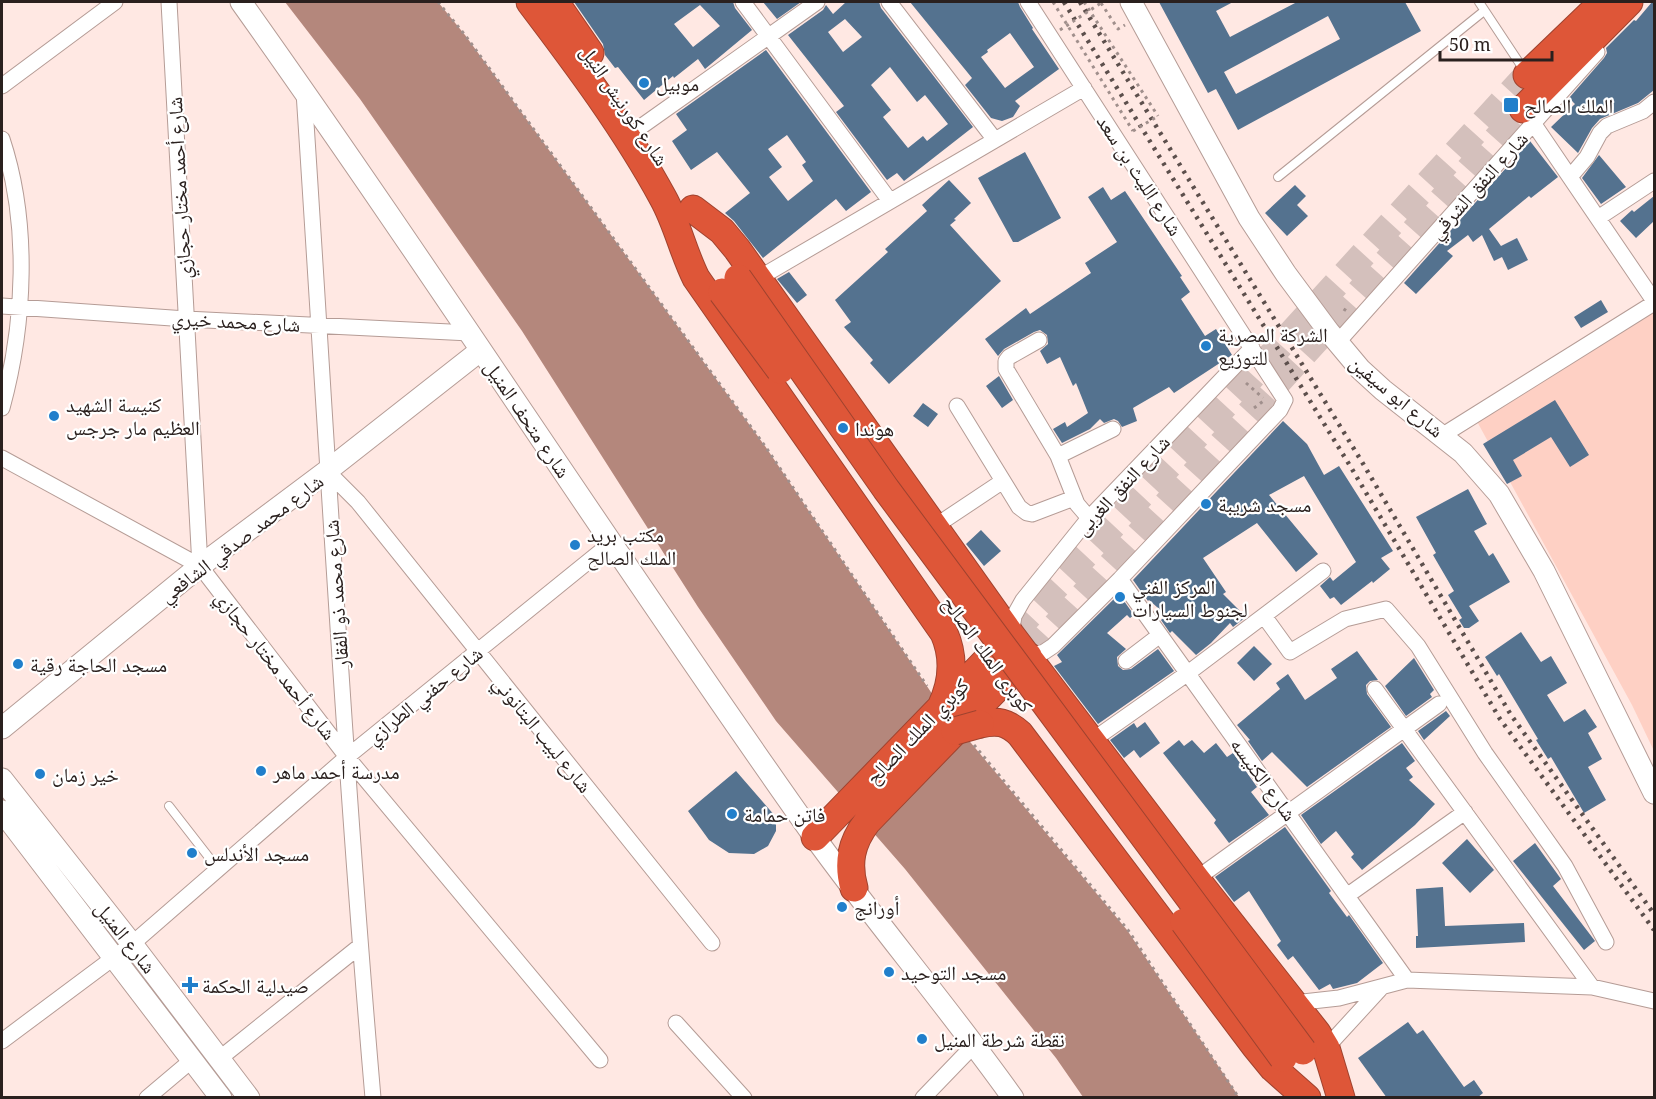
<svg xmlns="http://www.w3.org/2000/svg" width="1656" height="1099" viewBox="0 0 1656 1099" font-family="'Noto Serif','Noto Naskh Arabic',serif">
	<rect width="100%" height="100%" fill="#ffe8e3"/>
	<path fill="#fed0c4" d="M1654,303V751L1632,705L1474,416Z"/>
	<path fill="#b4877c" d="M285,2H438L465,35L765,446L941,707L1127,930L1239,1097H1083L1056,1058L905,869L776,721L698,607L522,331L360,99Z"/>
	<path fill="#54728f" fill-rule="evenodd" d="M574,2H733L735,8L752,30L705,69L698,59L674,78L673,76L644,100L618,67L615,68L605,55L603,44ZM700,5L720,26L693,47L674,24Z
		M763,2H801L777,19Z
		M846,2H879L881,8L973,127L904,181L897,173L887,180L836,112L844,106L788,35L823,10L826,5L833,14ZM845,19L862,37L843,52L828,32ZM890,67L917,102L925,95L948,124L927,141L923,136L908,148L883,117L891,110L871,85Z
		M910,2H1018L1020,7L1033,28L1032,29L1059,69L1015,101L1020,106L1013,117L1002,121L991,118L965,85L972,78ZM1010,33L1034,67L1005,88L981,57L988,52L987,50Z
		M1159,2H1233L1216,11L1230,37L1297,2H1405L1421,31L1238,130L1216,89L1208,93ZM1328,16L1340,39L1236,94L1224,72Z
		M1652,2H1654V90L1638,103L1600,119L1592,128L1578,153L1551,127L1575,104L1569,98L1604,58L1607,53L1606,48L1634,20L1636,21Z
		M766,50L871,192L846,211L836,199L763,258L734,221L725,213L750,193L717,152L691,170L672,141L687,130L676,114ZM787,135L806,162L802,165L813,181L788,201L769,177L782,167L768,149Z
		M1530,141L1558,177L1531,198L1529,196L1489,229L1501,246L1517,238L1528,260L1508,270L1502,257L1494,261L1482,235L1473,242L1468,235L1447,251L1453,256L1416,294L1404,283Z
		M1025,152L1061,218L1018,242H1013L978,178Z
		M1599,155L1626,187L1601,204L1582,178Z
		M949,180L971,203L954,219L956,220L950,225L1001,281L889,384L870,363L873,360L844,327L851,322L835,300L888,252L885,249L927,211L922,205Z
		M1295,185L1306,196L1297,205L1308,216L1287,236L1265,213Z
		M1103,187L1111,200L1125,191L1182,276L1180,277L1190,292L1181,299L1205,336L1216,329L1232,355L1174,393L1169,387L1133,408L1137,421L1122,427L1118,421L1114,419L1104,423L1100,419L1090,429L1062,443L1053,429L1065,422L1067,427L1088,413L1076,383L1073,386L1060,357L1047,364L1040,351L1048,344L1047,335L1040,330L1034,332L1004,349L998,356L985,339L1026,308L1030,314L1091,273L1085,263L1117,242L1088,197Z
		M1654,196V221L1636,238L1620,221L1632,210L1634,212Z
		M789,272L807,295L797,303L777,279Z
		M1601,300L1608,312L1581,328L1574,317Z
		M999,376L1013,400L1002,408L986,386Z
		M1555,400L1589,455L1570,467L1551,437L1513,460L1522,476L1507,484L1483,444Z
		M923,403L938,414L928,427L913,416Z
		M1283,421L1307,444L1324,475L1339,466L1393,551L1381,558L1390,569L1373,583L1372,581L1341,605L1334,597L1330,599L1320,586L1330,577L1333,581L1356,562L1304,476L1269,495L1318,554L1296,572L1257,523L1203,558L1226,592L1223,594L1246,617L1233,627L1230,623L1211,643L1196,655L1172,631L1170,633L1161,620L1166,615L1149,600L1148,601L1133,580Z
		M1468,489L1487,524L1474,531L1489,556L1493,553L1510,582L1469,606L1479,621L1469,628H1464L1459,620L1462,618L1448,595L1454,591L1433,555L1436,553L1416,517Z
		M981,530L1001,551L984,566L966,544Z
		M1119,594L1134,615L1130,618L1127,615L1107,633L1126,649L1117,657L1118,666L1123,670L1131,669L1158,649L1174,671L1098,724L1054,666L1062,662L1057,655Z
		M1521,632L1541,662L1551,656L1567,683L1547,695L1564,722L1585,709L1597,727L1588,733L1602,759L1588,767L1606,800L1584,813L1551,757L1548,759L1536,740L1538,739L1499,674L1497,676L1485,657Z
		M1254,646L1272,664L1254,681L1237,663Z
		M1357,651L1378,680L1370,681L1366,685L1367,694L1391,727L1307,787L1272,752L1262,761L1248,741L1250,740L1237,725L1280,689L1276,683L1288,674L1305,700L1337,678L1331,669Z
		M1414,658L1434,690L1430,694L1432,697L1406,716L1385,686Z
		M1446,711L1450,716L1424,740L1418,731Z
		M1145,722L1160,743L1140,758L1134,750L1124,758L1110,740L1134,723L1137,728Z
		M1179,740L1184,746L1192,740L1204,753L1216,743L1227,757L1233,753L1257,787L1251,792L1269,815L1229,843L1214,823L1216,820L1163,753Z
		M1402,743L1415,761L1406,768L1413,777L1409,780L1435,804L1415,825L1362,870L1351,857L1354,854L1336,831L1321,844L1301,815Z
		M736,771L776,817V831L768,846L754,854L729,853L709,840L688,811Z
		M1285,827L1331,891L1329,893L1347,917L1349,915L1383,963L1357,983L1333,989L1330,984L1319,990L1293,956L1288,960L1277,945L1281,941L1249,891L1234,902L1215,877Z
		M1467,839L1494,870L1470,893L1442,863Z
		M1535,843L1561,879L1553,886L1595,941L1584,950L1513,861Z
		M1443,887L1445,926L1524,923L1525,942L1416,948V936H1418L1416,889Z
		M1408,1022L1417,1034L1423,1030L1464,1087L1474,1080L1483,1093L1477,1098H1387L1358,1058Z"/>
	<g fill="none" stroke-linecap="round" stroke-linejoin="round">
		<path stroke="#d4c0bc" stroke-width="27" stroke-dasharray="27 14" stroke-linecap="butt" d="M1011,635L1246,383L1527,75
			M1028,656L1340,314L1523,109"/>
		<defs>
			<path id="lane" d="M1479,2L1524,70
				M1278,177L1484,11
				M169,806L218,869"/>
			<path id="street" d="M169,2L200,566L347,757L600,1060
				M743,2L890,201
				M889,2L995,140
				M2,86L115,2
				M304,92C326,427 344,763 373,1098
				M1529,117L1654,301
				M642,126L817,2
				M2,139C30,223 25,324 2,408
				M1570,177L1587,157L1600,133L1607,126L1643,111L1654,102
				M1598,218L1654,181
				M759,278L1084,88
				M2,306L186,319L470,333
				M1039,340L1009,357L1006,361V369L1058,456L1077,504L1089,518
				M1337,343L1597,52
				M957,406L1019,507L1027,513L1032,514L1074,498
				M1443,435L1654,303
				M1058,456L1113,429
				M2,458L200,566
				M327,471L358,502L712,943
				M934,527L1003,481
				M1120,579L1407,980
				M1264,616L1290,652L1345,619L1386,609L1418,646L1485,753L1565,866L1606,942
				M1011,635L1014,616L1023,600L1089,518L1252,348
				M1028,656L1044,652L1053,646L1120,579L1280,410L1285,400L1028,2
				M1126,661L1160,635
				M1375,689L1592,987
				M1089,739L1100,735L1188,673L1323,571
				M1196,879L1439,704
				M1348,895L1465,812
				M1294,1003L1339,998L1407,980L1592,987L1654,1001
				M676,1023L744,1098
				M2,1041L132,944L347,757L611,543
				M1326,1048L1381,988
				M219,1059L360,946
				M147,1098L192,1060
				M923,1098L975,1044"/>
			<path id="secondary" d="M241,2C436,276 618,560 813,835C877,924 949,1008 1013,1098
				M1131,2L1249,218L1286,274L1329,332L1360,369L1383,390L1463,453L1499,494L1544,571L1654,793
				M2,728L200,566L327,471L481,350
				M2,779L132,944L249,1098
				M2,811L221,1098"/>
			<path id="highway" d="M530,2C577,64 625,128 663,198C677,223 683,252 696,278L944,633C955,658 953,682 941,707
				M555,2L590,53
				M1527,75L1603,2
				M1523,109L1629,2
				M693,209L722,231L737,249L1011,635L1196,879L1317,1033L1326,1048L1341,1098
				M980,724C998,720 1007,722 1020,734L1255,1046L1273,1068L1307,1098
				M815,837L1011,635
				M854,888C847,863 851,843 867,822L1028,656"/>
		</defs>
		<use href="#lane" stroke="#b59c96" stroke-width="10"/>
		<use href="#street" stroke="#b59c96" stroke-width="17"/>
		<use href="#secondary" stroke="#b59c96" stroke-width="23"/>
		<use href="#highway" stroke="#9f432f" stroke-width="29"/>
		<path stroke="#a08f8c" stroke-width="3" stroke-dasharray="3 4.5" stroke-linecap="butt" d="M438,2L465,35L765,446L927,686
			M1053,2L1133,131
			M1084,2L1158,116
			M1101,3L1118,29L1125,25
			M1344,311L1348,305
			M1246,383L1263,398
			M1254,408L1266,399
			M974,745L1128,930L1239,1098"/>
		<use href="#lane" stroke="#fff" stroke-width="8"/>
		<use href="#street" stroke="#fff" stroke-width="15"/>
		<use href="#secondary" stroke="#fff" stroke-width="21"/>
		<use href="#highway" stroke="#de5638" stroke-width="27"/>
		<path stroke="#5c4f4c" stroke-width="4.5" stroke-dasharray="3 6" stroke-linecap="butt" d="M1064,2L1352,469L1500,719L1654,930
			M1080,2L1362,462L1511,715L1654,914"/>
		<defs>
			<path id="highway-bridge" d="M738,278L886,489L1303,1051
				M722,292L780,370
				M955,731L980,724
				M1184,922L1283,1058"/>
		</defs>
		<use href="#highway-bridge" stroke="#9f432f" stroke-width="29" stroke-linecap="butt"/>
		<path stroke="#a08f8c" stroke-width="3" stroke-dasharray="3 4.5" stroke-linecap="butt" d="M1060,30L1101,3
			M1133,131L1158,116"/>
		<use href="#highway-bridge" stroke="#de5638" stroke-width="27"/>
	</g>
	<g fill="#217fcb" stroke="#fff" stroke-width="2">
		<circle cx="644" cy="83" r="6"/>
		<rect x="1503" y="97" width="16" height="16" rx="3"/>
		<circle cx="1206" cy="346" r="6"/>
		<circle cx="54" cy="416" r="6"/>
		<circle cx="843" cy="428" r="6"/>
		<circle cx="1206" cy="504" r="6"/>
		<circle cx="575" cy="545" r="6"/>
		<circle cx="1120" cy="597" r="6"/>
		<circle cx="18" cy="664" r="6"/>
		<circle cx="261" cy="771" r="6"/>
		<circle cx="40" cy="774" r="6"/>
		<circle cx="732" cy="814" r="6"/>
		<circle cx="192" cy="853" r="6"/>
		<circle cx="842" cy="907" r="6"/>
		<circle cx="889" cy="972" r="6"/>
		<path d="M187 976h6v6h6v6h-6v6h-6v-6h-6v-6h6z"/>
		<circle cx="922" cy="1039" r="6"/>
	</g>
	<g text-anchor="middle" dominant-baseline="central" stroke-width="4.5" stroke-linejoin="round" paint-order="stroke">
		<g font-size="20" fill="#2a201e" stroke="#fff" text-anchor="start">
			<text x="656" y="83">موبيل</text>
			<text x="1524" y="105">الملك الصالح</text>
			<text x="1218" y="334">الشركة المصرية<tspan x="1218" dy="23">للتوزيع</tspan></text>
			<text x="66" y="404">كنيسة الشهيد<tspan x="66" dy="23">العظيم مار جرجس</tspan></text>
			<text x="855" y="428">هوندا</text>
			<text x="1218" y="504">مسجد شريبة</text>
			<text x="587" y="534">مكتب بريد<tspan x="587" dy="23">الملك الصالح</tspan></text>
			<text x="1132" y="586">المركز الفني<tspan x="1132" dy="23">لجنوط السيارات</tspan></text>
			<text x="30" y="664">مسجد الحاجة رقية</text>
			<text x="273" y="771">مدرسة أحمد ماهر</text>
			<text x="52" y="774">خير زمان</text>
			<text x="744" y="814">فاتن حمامة</text>
			<text x="204" y="853">مسجد الأندلس</text>
			<text x="854" y="907">أورانج</text>
			<text x="901" y="972">مسجد التوحيد</text>
			<text x="202" y="985">صيدلية الحكمة</text>
			<text x="934" y="1039">نقطة شرطة المنيل</text>
		</g>
		<g font-size="20" fill="#2a201e" stroke="#fff">
			<text transform="translate(625 105) rotate(56)">شارع كورنيش النيل</text>
			<text transform="translate(1140 175) rotate(57)">شارع الليث بن سعد</text>
			<text transform="translate(1478 185) rotate(-48)">شارع النفق الشرقي</text>
			<text transform="translate(179 188) rotate(-93)">شارع أحمد مختار حجازي</text>
			<text transform="translate(236 321) rotate(3)">شارع محمد خيري</text>
			<text transform="translate(1397 396) rotate(40)">شارع ابو سيفين</text>
			<text transform="translate(528 419) rotate(56)">شارع متحف المنيل</text>
			<text transform="translate(1122 485) rotate(-47)">شارع النفق الغربى</text>
			<text transform="translate(241 538) rotate(-37)">شارع محمد صدقي الشافعي</text>
			<text transform="translate(336 594) rotate(-94)">شارع محمد ذو الفقار</text>
			<text transform="translate(988 654) rotate(54)">كوبرى الملك الصالح</text>
			<text transform="translate(276 665) rotate(52)">شارع أحمد مختار حجازي</text>
			<text transform="translate(424 695) rotate(-39)">شارع حفني الطرازي</text>
			<text transform="translate(917 731) rotate(-46)">كوبري الملك الصالح</text>
			<text transform="translate(543 734) rotate(51)">شارع لبيب البتانوني</text>
			<text transform="translate(1264 779) rotate(54)">شارع الكنيسه</text>
			<text transform="translate(126 937) rotate(52)">شارع المنيل</text>
		</g>
	</g>
	<rect width="1656" height="1099" fill="none" stroke="#2a201e" stroke-width="6"/>
	<path d="M1440 51v9h112v-9" fill="none" stroke="#2a201e" stroke-width="3"/>
	<text x="1449" y="51" font-size="18" fill="#2a201e" stroke="#ffffff" stroke-width="4.5" paint-order="stroke">50 m</text>
</svg>
